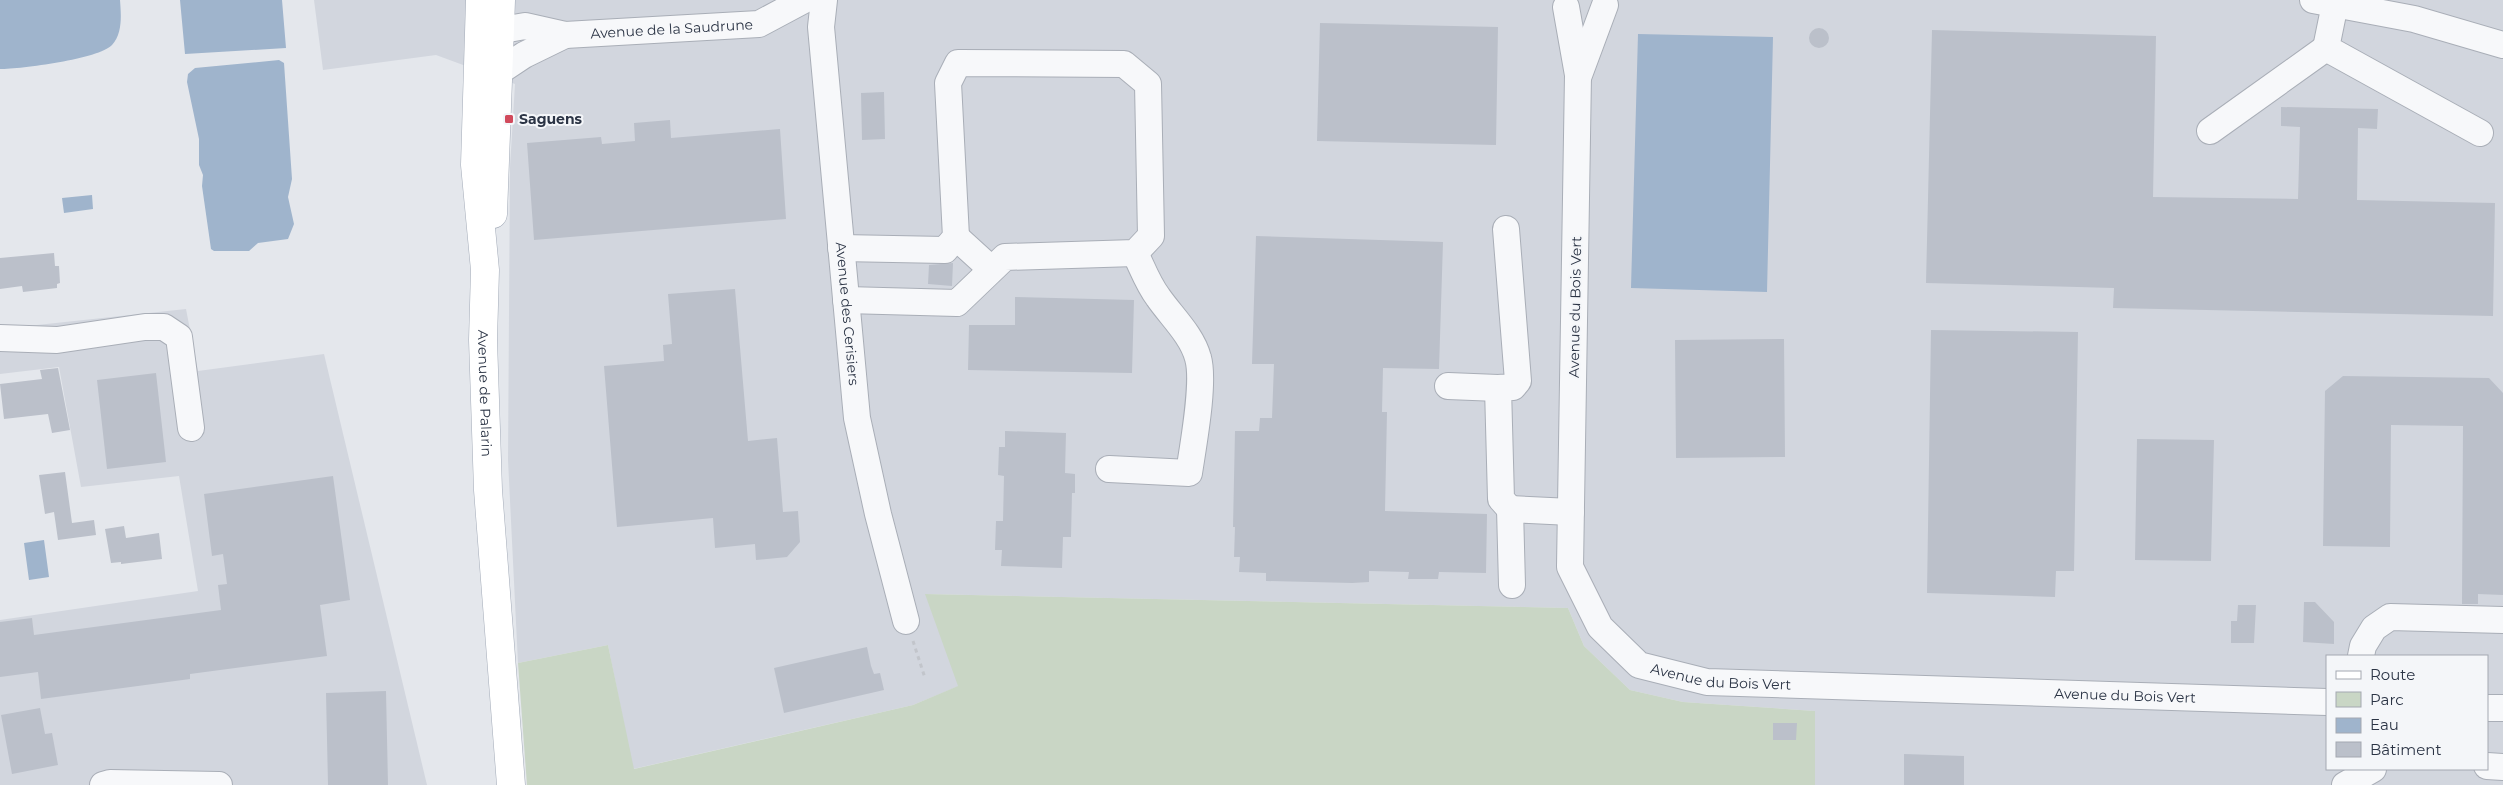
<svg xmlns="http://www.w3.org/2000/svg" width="2503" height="785" viewBox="0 0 2503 785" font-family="Montserrat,sans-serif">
	<rect width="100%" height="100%" fill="#e4e7ec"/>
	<path fill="#d2d6de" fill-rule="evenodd" d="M314,0H2503V785H1815V711L1683,702L1630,690L1584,646L1568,608L926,594L959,686L913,705L633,769L608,645L518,663L508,460L510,167L515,84L436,55L323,70ZM2327,656H2487V769H2327Z
		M186,309L198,371L324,354L427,785H0V620L198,591L179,476L81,487L59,367L0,374V329Z"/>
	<path fill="#c9d6c5" d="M925,594L1568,608L1584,646L1630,690L1683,702L1815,711V785H527L518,663L608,645L634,769L913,705L958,686Z"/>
	<path fill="#9fb4cc" d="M0,0H120C121,14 123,33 112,45C99,59 21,69 0,69Z
		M180,0H282L286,48L185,54Z
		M1638,34L1773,37L1767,292L1631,288Z
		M279,60L284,63L292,179L288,197L294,224L288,239L258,243L249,251H214L211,249L202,186L203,175L199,165V139L187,82L188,74L195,68Z
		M92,195L93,209L64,213L62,198Z
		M44,540L49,577L29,580L24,543Z"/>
	<path fill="#bbc0ca" d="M1320,23L1498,27L1496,145L1317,141Z
		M1809 38a10 10 0 1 1 20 0a10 10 0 1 1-20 0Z
		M1932,30L2156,36L2153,197L2298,199L2300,127L2281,126V107L2378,109L2377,129L2358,128L2357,200L2495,203L2493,316L2113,308L2114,288L1926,283Z
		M884,92L885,139L862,140L861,93Z
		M670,120L671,138L780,129L786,219L534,240L527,143L601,137L602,144L635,141L634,123Z
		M1256,236L1443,242L1439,369L1383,368L1382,412H1387L1385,511L1487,514L1486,573L1439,572L1438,579H1408L1409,572L1369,571V582L1352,583L1266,581V573L1239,572L1240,557H1234L1235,527H1233L1235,431H1259L1260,418H1272L1274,364H1252Z
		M54,253L55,266H59L60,283L57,284V288L23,292L22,286L0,289V258Z
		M953,263L952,286L928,284L929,265Z
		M735,289L748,441L777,438L783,512L798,511L800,542L787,557L756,560L755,544L715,548L713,518L617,527L604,366L664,361L663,345L672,344L668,294Z
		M1015,297L1134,300L1132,373L968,370L969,325H1015Z
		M1931,330L2078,332L2074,571H2056L2055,597L1927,593Z
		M1784,339L1785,457L1676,458L1675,340Z
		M58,368L70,430L52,433L48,414L4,419L0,384L42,379L40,370Z
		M156,373L166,462L107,469L97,380Z
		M2343,376L2489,378L2503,393V595L2478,594V604H2462L2463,426L2391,425L2390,547L2323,546L2325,391Z
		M1005,431L1066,433L1065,473L1075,474V493H1072L1071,537H1063L1062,568L1001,566L1002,550H995L996,521H1003L1004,476L998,475L999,447H1005Z
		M2137,439L2214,440L2211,561L2135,560Z
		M65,472L72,523L94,520L96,535L58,540L54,512L45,514L39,475Z
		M333,476L350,600L320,605L327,656L190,674V679L41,699L38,672L0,677V622L32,618L34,635L221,610L218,585L227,584L223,554L212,556L204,494Z
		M124,526L126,538L159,533L162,559L121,564V562L111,563L105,529Z
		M2304,602H2315L2334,622V644L2303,642Z
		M2238,605H2256L2254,643H2231V621H2237Z
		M867,647L871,666L874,674L880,673L884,690L784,713L774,668Z
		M386,691L388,785H328L326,693Z
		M40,708L45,734L52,733L58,765L12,774L1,715Z
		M1773,723H1797L1796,740H1773Z
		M1904,754L1964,756V785H1904Z"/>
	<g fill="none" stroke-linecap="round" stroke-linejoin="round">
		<defs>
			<g id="minor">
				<path id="s1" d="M824,0L821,27L857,418L878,514L906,621"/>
				<path d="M2313,0L2414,19L2503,45"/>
				<path d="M2335,4L2326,48L2480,133"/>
				<path id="s2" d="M1566,7L1578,75L1570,567L1600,627L1639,665L1707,682L2327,702"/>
				<path id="s3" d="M481,41L502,30L525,26L565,35L759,24L804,0"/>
				<path d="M500,71L524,55L565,35"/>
				<path d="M1579,75L1605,5"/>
				<path d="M2210,131L2326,48"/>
				<path d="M1506,229L1518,381L1513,387L1498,388L1501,499L1510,509"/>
				<path d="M956,237L991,269"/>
				<path d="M841,248L945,250L956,237L948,83L958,63L1124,64L1148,84L1151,236L1135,253L1005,257L957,303L846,300"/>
				<path d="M0,338L57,340L145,327H164L179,337L191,428"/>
				<path d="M1448,386L1498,388"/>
				<path d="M1109,469L1189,473C1193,446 1205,382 1198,358C1192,335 1171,316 1158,297C1148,284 1142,267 1135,253"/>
				<path d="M1512,585L1510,509L1571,512"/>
				<path d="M2361,656L2363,646L2374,628L2390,617L2503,620"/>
				<path d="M2487,708H2503"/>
				<path d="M2487,766L2503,767"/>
				<path d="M103,785L110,783L219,785"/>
				<path d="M2345,785L2373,769"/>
			</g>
			<g id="major">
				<path id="s4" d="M480,0L475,165L485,270L483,340L488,490L511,785"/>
				<path d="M493,214L501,0"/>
			</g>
		</defs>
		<use href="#minor" stroke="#a9aeb7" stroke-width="28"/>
		<use href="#major" stroke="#a3abb8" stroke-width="29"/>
		<path stroke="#c2c5cb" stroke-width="3" stroke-dasharray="4 4" stroke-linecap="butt" d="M913,641L925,678"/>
		<use href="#minor" stroke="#f7f8fa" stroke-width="26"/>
		<use href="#major" stroke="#fff" stroke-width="28"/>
	</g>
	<rect fill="#d1495b" stroke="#f4f6f9" stroke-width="2" x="504" y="114" width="10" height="10" rx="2.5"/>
	<g text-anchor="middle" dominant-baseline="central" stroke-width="4" stroke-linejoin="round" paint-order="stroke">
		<g font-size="14" fill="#2b3445" stroke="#f4f6f9">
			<text stroke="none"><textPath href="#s3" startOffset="195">Avenue de la Saudrune</textPath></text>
			<text transform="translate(1575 307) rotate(-89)">Avenue du Bois Vert</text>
			<text stroke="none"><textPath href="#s1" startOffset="315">Avenue des Cerisiers</textPath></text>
			<text stroke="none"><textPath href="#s4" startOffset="394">Avenue de Palarin</textPath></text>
			<text stroke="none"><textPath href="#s2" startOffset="766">Avenue du Bois Vert</textPath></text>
			<text stroke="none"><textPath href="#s2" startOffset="1171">Avenue du Bois Vert</textPath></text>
		</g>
		<g font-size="14" font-weight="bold" fill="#2b3445" stroke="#f4f6f9" text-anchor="start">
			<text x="519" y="119">Saguens</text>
		</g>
	</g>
	<rect x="2326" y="655" width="162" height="115" fill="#f4f6f9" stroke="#a4a8b1"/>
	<rect x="2336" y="671" width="25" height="8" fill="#ffffff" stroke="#a4a8b1"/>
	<text x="2370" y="680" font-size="15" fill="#2b3445">Route</text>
	<rect x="2336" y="692" width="25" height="15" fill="#c9d6c5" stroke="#a4a8b1"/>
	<text x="2370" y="705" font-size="15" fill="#2b3445">Parc</text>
	<rect x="2336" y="718" width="25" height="15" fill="#9fb4cc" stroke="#a4a8b1"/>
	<text x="2370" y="730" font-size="15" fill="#2b3445">Eau</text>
	<rect x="2336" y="742" width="25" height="15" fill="#bbc0ca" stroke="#a4a8b1"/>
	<text x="2370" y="755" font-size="15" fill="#2b3445">Bâtiment</text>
</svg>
